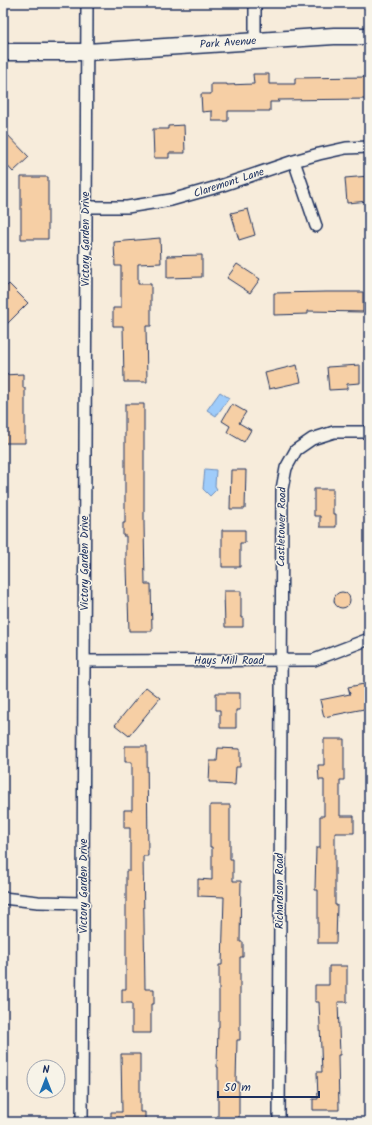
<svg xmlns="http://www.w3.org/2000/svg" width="372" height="1125" viewBox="0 0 372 1125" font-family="Kalam,sans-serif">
	<rect width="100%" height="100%" fill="#f7ecdb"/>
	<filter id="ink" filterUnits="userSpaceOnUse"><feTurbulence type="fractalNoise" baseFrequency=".025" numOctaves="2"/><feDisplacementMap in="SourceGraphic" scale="8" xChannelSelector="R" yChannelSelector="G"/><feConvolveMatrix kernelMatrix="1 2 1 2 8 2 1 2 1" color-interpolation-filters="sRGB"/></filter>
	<g filter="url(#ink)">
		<path fill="#9fccfa" stroke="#6a8dbc" d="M220,392L229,398L216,416L207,410Z
			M205,469L216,470L215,486L217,489L210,496L203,489Z"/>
		<path fill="#f6cfa5" stroke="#1b2f5e" d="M253,74H269V84H295V78L369,77V99L278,100L279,102H270V111H228V121H212V111L202,112L201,94H211V84H227V85L254,84Z
			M184,125L185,153H169V158H154L153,129H168V126Z
			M3,130L29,157L13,172L3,161Z
			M369,176V201L347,203L345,178Z
			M21,177H48V239H21Z
			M248,209L255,235L239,240L231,213Z
			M160,238L161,263L138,264V284H151V326H146L147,382H124L123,326H113V308H121V266H115L114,242Z
			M202,255V277L167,278V256Z
			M237,264L260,279L250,293L227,278Z
			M9,284L28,303L3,328V290Z
			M326,292H363V312L308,311V314L274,315V293Z
			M297,365L301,382L269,389L265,373Z
			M360,365V383L347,384V389L329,390L327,367Z
			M23,374V388H25V443H3V375Z
			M125,404H144V523L145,584H151L152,631H129L127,566H126V536H123V523H125Z
			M232,404L246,412L239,423L251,430L244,442L227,432L230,426L222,421Z
			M231,470H246L245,509H230Z
			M314,489H333V514H336V527H320V516H314Z
			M222,530H245V543H240V567H222Z
			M224,591H241V617H243V627H225Z
			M334 600a8 8 0 1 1 16 0a8 8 0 1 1-16 0Z
			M364,684L369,708L324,717L320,700L350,694L348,687Z
			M146,687L160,698L129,736L115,725Z
			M216,693H240V710H236V728H220V710H216Z
			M324,739H344V780H340V816H354V833H335V905H337L336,943H318V890H315L316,848H320V816H324V780H319L318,765H324Z
			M125,746H147L148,856H143L145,989H154V1004H151V1033H132V1003H122V989H126V871H130V828H124V810H132V762H125Z
			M218,748L240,749V767H236L235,785L217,784V782H209L210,761H217Z
			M210,805H230V859H233V881H241L240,942H243V957H240V1040H237L236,1082H239V1122H218V1067H217L218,1027H219V965H222L224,897L198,896V879L212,880V847H210Z
			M329,966H347V1002H338L340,1055H338L339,1110H313V1099H318L317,1072H322L319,1002H315V985H329Z
			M121,1054H140V1112H145V1122H111V1112H122Z"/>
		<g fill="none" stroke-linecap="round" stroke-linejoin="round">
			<defs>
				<path id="street" d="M255,3V41
					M294,161L316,226
					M86,207H127L171,200L217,187L294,161L319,154L346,148L369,147
					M84,661L314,660L369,639
					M3,898L38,902L84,903
					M82,1122L87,3
					M279,1122L282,489L286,468L296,450L312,439L334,432H369"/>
				<path id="secondary" d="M3,52H87L334,36H369"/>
			</defs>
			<use href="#street" stroke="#1b2f5e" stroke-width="14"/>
			<use href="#secondary" stroke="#1b2f5e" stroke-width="19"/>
			<use href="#street" stroke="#f7f3e8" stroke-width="11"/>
			<use href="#secondary" stroke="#f7f3e8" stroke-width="16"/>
		</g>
	</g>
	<g text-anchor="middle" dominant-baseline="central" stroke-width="3" stroke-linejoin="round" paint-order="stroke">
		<g font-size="11" fill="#1b2f5e" stroke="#f7f3e8">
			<text transform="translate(228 43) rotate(-4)">Park Avenue</text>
			<text transform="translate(229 183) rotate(-18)">Claremont Lane</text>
			<text transform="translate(86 239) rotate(-90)">Victory Garden Drive</text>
			<text transform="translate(282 527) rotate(-89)">Castletower Road</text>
			<text transform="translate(85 563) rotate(-90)">Victory Garden Drive</text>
			<text x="229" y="661">Hays Mill Road</text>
			<text transform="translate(84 886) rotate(-90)">Victory Garden Drive</text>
			<text transform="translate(280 891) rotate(-90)">Richardson Road</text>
		</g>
	</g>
	<rect width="372" height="1125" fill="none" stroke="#f7f3e8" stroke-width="16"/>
	<rect x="8" y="8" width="356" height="1109" fill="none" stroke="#1b2f5e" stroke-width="1.5" filter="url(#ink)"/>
	<g transform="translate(46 1079)"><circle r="19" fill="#f7f3e8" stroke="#9fa5b1"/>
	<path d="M0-3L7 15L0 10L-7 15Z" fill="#1f6fb2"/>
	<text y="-6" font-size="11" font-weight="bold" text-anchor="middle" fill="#1b2f5e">N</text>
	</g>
	<path d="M218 1091v6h101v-6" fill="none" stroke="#1b2f5e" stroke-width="2"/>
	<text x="224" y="1091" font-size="12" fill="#1b2f5e" stroke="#f7f3e8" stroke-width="3" paint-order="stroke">50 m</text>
</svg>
